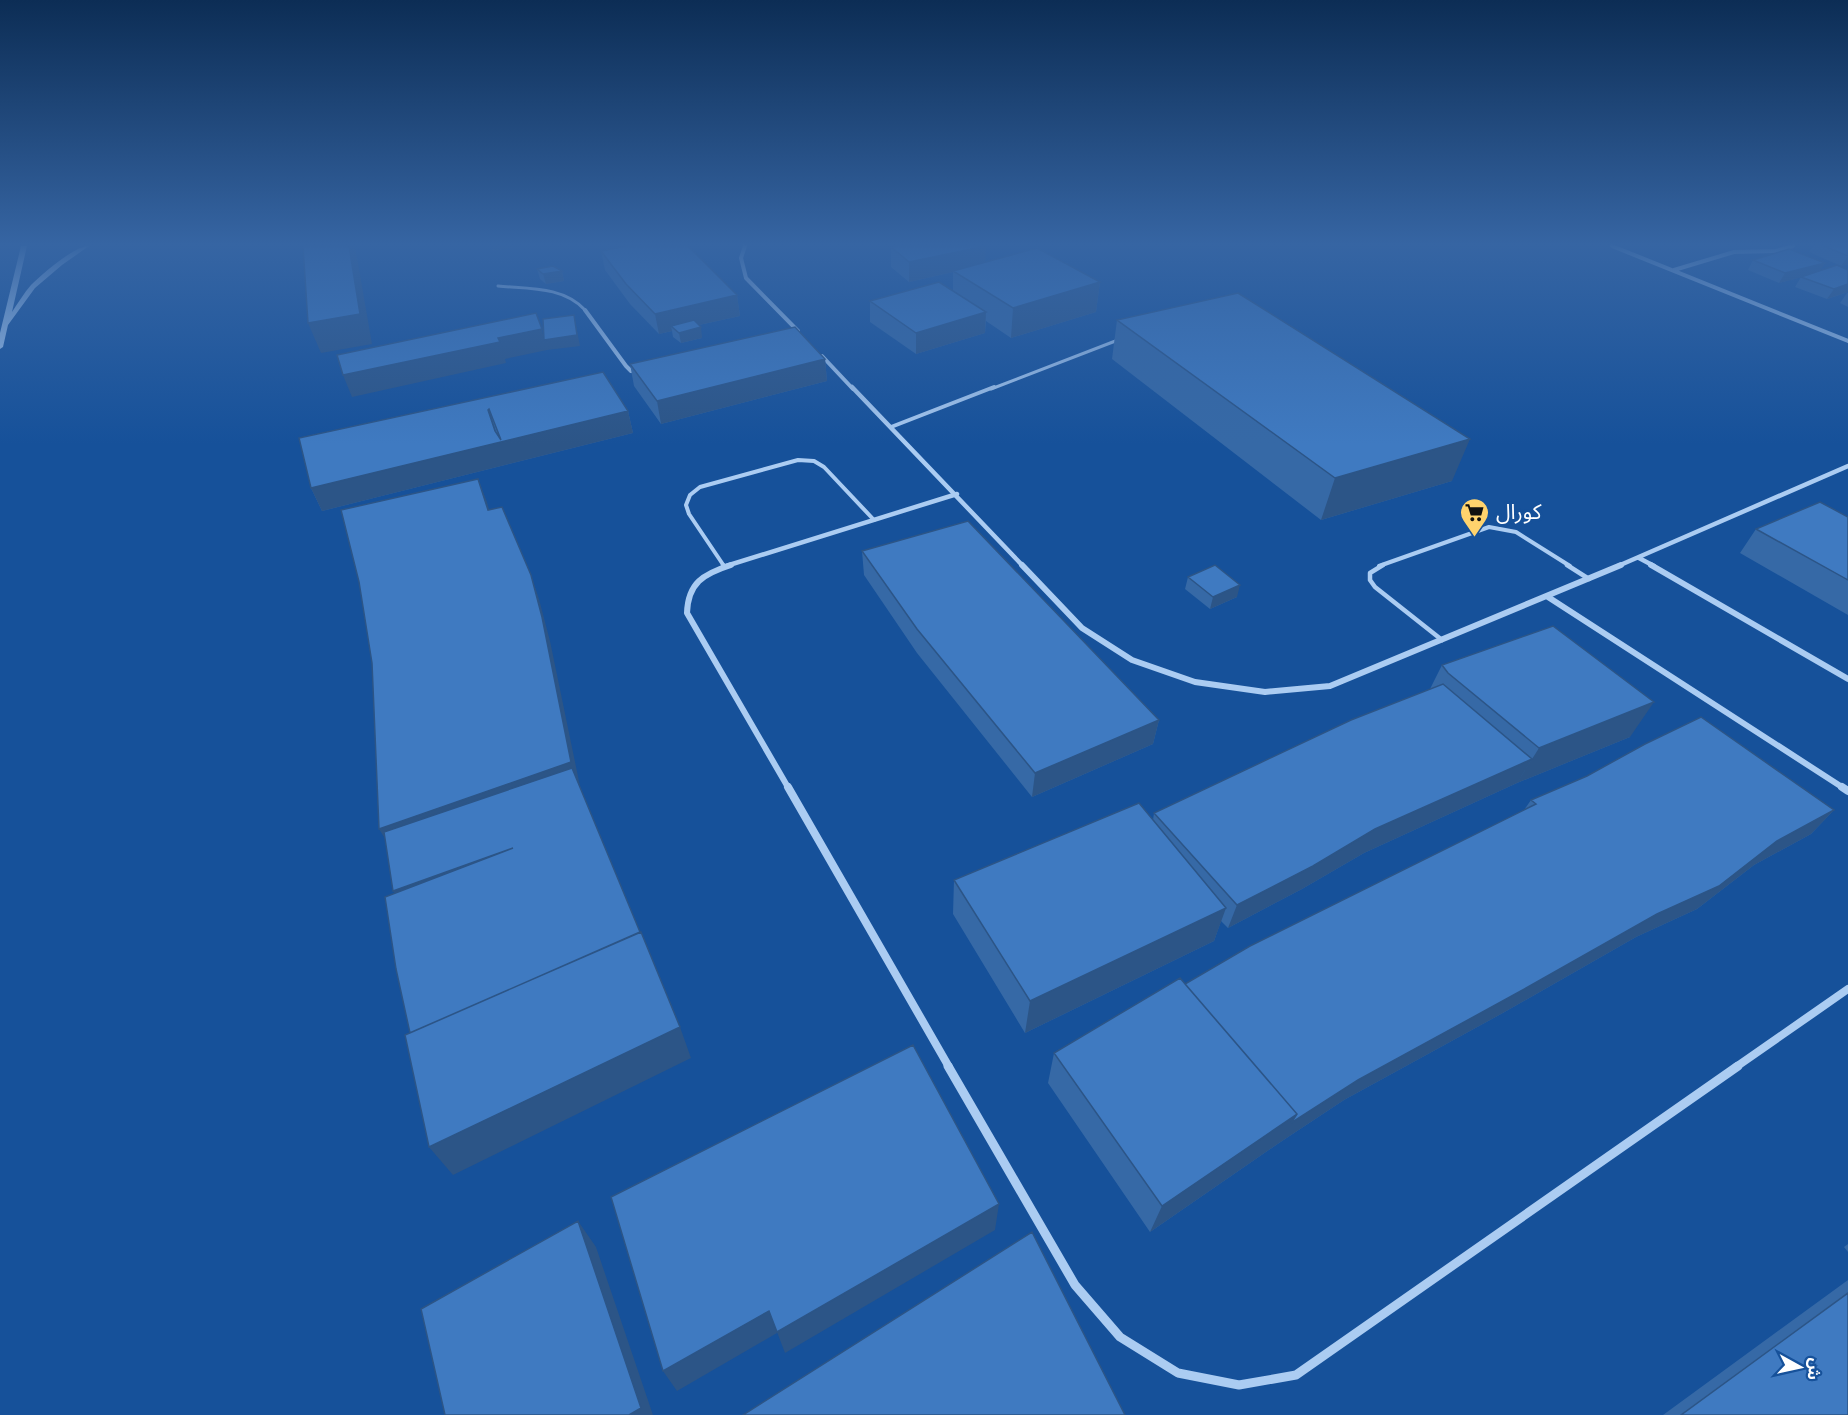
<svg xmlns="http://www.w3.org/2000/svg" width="1848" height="1415" viewBox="0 0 1848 1415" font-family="'Source Sans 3','Noto Sans Arabic',sans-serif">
	<rect width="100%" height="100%" fill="#16519a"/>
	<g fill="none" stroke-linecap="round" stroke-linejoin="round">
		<path stroke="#abccf2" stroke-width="3" d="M498,286C528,289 563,286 585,310
			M991,389L1118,340"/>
		<path stroke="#abccf2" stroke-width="4" d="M891,427L994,387
			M724,566L689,514L686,505L690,495L700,487L798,460L814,461L824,467L874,520
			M1379,566L1489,527L1516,532L1570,566"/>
		<path stroke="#abccf2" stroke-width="4.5" d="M723,565L724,567
			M1383,565L1370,573V580L1375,587L1442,640
			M1567,565L1589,579"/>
		<path stroke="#abccf2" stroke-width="4" d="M745,246L741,258L746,278L798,331
			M1612,246L1848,341
			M1674,270L1734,252L1776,251L1793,246
			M585,310L626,366L631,371L639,372
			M822,356L853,389"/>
		<path stroke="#abccf2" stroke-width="4.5" d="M852,387L1023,566
			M1639,558L1654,566
			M726,566L957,494
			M1618,566L1848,466"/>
		<path stroke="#abccf2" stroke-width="6" d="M731,565C703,574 688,583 687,613L789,789
			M1022,565L1082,628L1132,660L1195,682L1265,692L1330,686L1621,565
			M1651,565L1848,679
			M1548,597L1845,789"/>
		<path stroke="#abccf2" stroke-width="8" d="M788,787L949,1067
			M1842,787L1848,791
			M1736,1067L1848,989"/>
		<path stroke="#abccf2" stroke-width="9" d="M948,1066L1075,1285L1120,1337L1178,1373L1239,1385L1296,1375L1738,1066"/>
		<path fill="#abccf2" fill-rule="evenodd" d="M21,246H27L12,312C18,303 24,293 31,285C42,274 74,246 89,246L62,265L35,288L8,325L3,347L0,349V333Z"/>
	</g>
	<path fill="#3669a6" d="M1813,246H1848V264L1841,266L1809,252Z
		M891,247L985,262L1100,282L1096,312L1011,338L986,321L985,333L916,354L870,322V301L953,291V272L909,282L891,267Z
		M601,251L737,295L740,316L699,325L702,338L681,343L673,337L672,331L659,334L630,304L605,270Z
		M1753,260L1820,271L1848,270V292L1827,299L1795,287L1801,277L1779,283L1748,270Z
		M537,269L562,271L564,281L546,284L540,279Z
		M1847,293H1848V307L1840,303Z
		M1117,320L1452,481L1321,520L1112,359Z
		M825,359L827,381L661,424L634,386L630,364Z
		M603,372L628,411L633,433L322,511L311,488L299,438Z
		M1848,517V615L1740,553L1756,529Z
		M862,551L1159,720L1153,744L1032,797L917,653L864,575Z
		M1188,577L1237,597L1210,609L1185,589Z
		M1442,665L1630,737L1517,783L1364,853L1302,889L1228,928L1221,921L1214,941L1025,1033L953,914L954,880L1153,820L1154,813L1430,689Z
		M1531,800L1834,810L1811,834L1754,865L1697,909L1636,937L1501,1014L1344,1100L1279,1143L1150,1232L1048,1083L1054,1053L1185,984L1524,810Z
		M1848,1244V1252L1844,1247Z
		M1848,1280V1415H1663Z"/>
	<path fill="#2c5587" d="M349,246H355L372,344L321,353L308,323Z
		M492,246H520L493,251Z
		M986,246L985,266L953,271V272L909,282V262Z
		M1848,256V264L1841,266Z
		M1825,263L1819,273L1779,283L1785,273Z
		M562,271L564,281L546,284L543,274Z
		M1100,282L1096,312L1011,338L1013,308Z
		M1848,284V292L1827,299L1834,289Z
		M737,295L740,316L676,330L671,326L672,331L659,334L655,314Z
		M986,312L985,333L916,354V333Z
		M574,315L580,346L547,350L505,359L506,363L352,397L343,375L498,338L542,329L544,340Z
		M701,327L702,338L681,343L679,333Z
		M825,359L827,381L661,424L657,401Z
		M489,409L496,432H495L499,442L628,411L633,433L322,511L311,488Z
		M1470,439L1452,481L1321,520L1335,478Z
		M478,479L487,502L496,534L488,510Z
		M531,575L539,599L550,641L580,786L394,853L379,829Z
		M1240,585L1237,597L1210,609L1213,597Z
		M1654,702L1630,737L1517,783L1539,748Z
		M1159,720L1153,744L1032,797L1035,773Z
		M1532,759L1517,783L1364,853L1302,889L1228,928L1237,905L1375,829Z
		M1834,810L1811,834L1754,865L1697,909L1636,937L1501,1014L1344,1100L1279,1143L1291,1123L1358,1080L1777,841Z
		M513,848L408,914L393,891Z
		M1226,908L1214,941L1025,1033L1030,1001Z
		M680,1027L691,1058L453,1175L429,1147Z
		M1297,1114L1279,1143L1150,1232L1162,1206Z
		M999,1204L995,1230L785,1353L777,1332Z
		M578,1221L596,1247L653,1415H629Z
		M769,1311L777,1333L677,1391L663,1371Z"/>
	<path fill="#3f7ac1" stroke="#2c5587" stroke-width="1.5" fill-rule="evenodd" d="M303,246H349L360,314L308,323Z
		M626,246H688L737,295L655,314L626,284L601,251Z
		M896,246H986L909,262L891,247Z
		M1824,246H1848V256Z
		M1037,248L1100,282L1013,308L953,271Z
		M1789,249L1825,263L1785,273L1753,260Z
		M1837,265L1848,270V284L1834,289L1801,277Z
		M553,266L562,271L543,274L537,269Z
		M939,282L986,312L916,333L870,301Z
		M1238,293L1470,439L1335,478L1117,320Z
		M536,313L542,329L498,338L500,342L343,375L337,355Z
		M574,315L577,335L544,340L543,319Z
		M694,320L701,327L679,333L671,326Z
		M795,327L825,359L657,401L630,364Z
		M603,372L628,411L311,488L299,438ZM489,409L501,440L495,431L488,410Z
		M478,479L488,510L502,507L531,575L542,617L571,762L379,829L372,663L359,582L341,510Z
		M1820,502L1848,517V580L1756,529Z
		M968,521L1159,720L1035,773L917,629L862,551Z
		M1215,565L1240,585L1213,597L1188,577Z
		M1553,626L1654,702L1539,748L1448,673L1442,665Z
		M1443,684L1532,759L1375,829L1313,866L1237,905L1154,813L1351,720Z
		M1701,717L1834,810L1777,841L1719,886L1657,914L1519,992L1358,1080L1291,1123L1297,1114L1185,984L1250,946L1536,804L1531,800L1587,776L1645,744Z
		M572,768L640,932L410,1033L396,969L385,897L513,848L393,891L384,832Z
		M1139,803L1226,908L1030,1001L954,880Z
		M641,932L680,1027L429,1147L405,1035Z
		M1180,978L1297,1114L1162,1206L1054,1053Z
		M913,1045L999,1204L777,1332L769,1311L663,1371L611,1197Z
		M578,1221L641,1408L629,1415H445L421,1309Z
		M1032,1232L1125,1415H743Z
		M1848,1293V1415H1681Z"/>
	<linearGradient id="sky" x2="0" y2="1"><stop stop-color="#0c2d55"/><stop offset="0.55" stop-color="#3665a3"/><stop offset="1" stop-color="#3665a3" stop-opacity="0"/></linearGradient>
	<rect width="1848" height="444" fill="url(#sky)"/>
	<defs>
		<symbol id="supermarket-pin" viewBox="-11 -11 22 30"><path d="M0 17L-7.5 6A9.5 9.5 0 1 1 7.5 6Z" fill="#ffd36d" stroke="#16519a"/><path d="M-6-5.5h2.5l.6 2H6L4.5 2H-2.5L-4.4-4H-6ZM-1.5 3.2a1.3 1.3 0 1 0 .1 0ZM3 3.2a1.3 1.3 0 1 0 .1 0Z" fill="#111"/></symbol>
	</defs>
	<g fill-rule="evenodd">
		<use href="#supermarket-pin" x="1458" y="496" width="33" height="45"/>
	</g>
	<g text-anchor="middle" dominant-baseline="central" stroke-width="6" stroke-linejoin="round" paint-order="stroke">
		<g font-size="21" fill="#fff" stroke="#16519a" text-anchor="start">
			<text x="1496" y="512">كورال</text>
		</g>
	</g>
	<g transform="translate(1800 1367) rotate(98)" stroke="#16519a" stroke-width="4.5" paint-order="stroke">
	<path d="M0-4.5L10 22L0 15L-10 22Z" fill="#ffffff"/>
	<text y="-9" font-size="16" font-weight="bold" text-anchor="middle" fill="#ffffff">ش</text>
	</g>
</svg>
